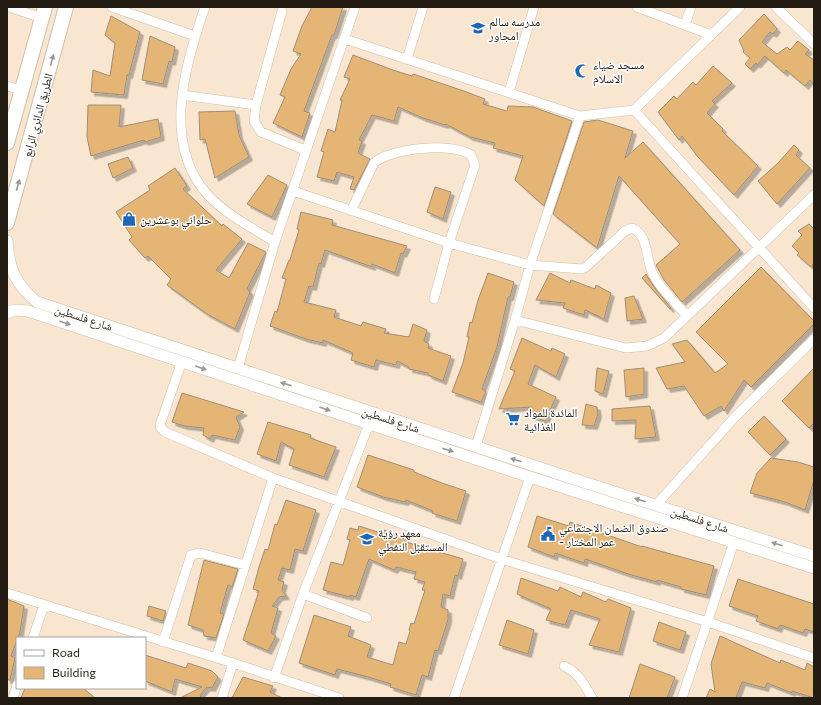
<svg xmlns="http://www.w3.org/2000/svg" width="821" height="705" viewBox="0 0 821 705" font-family="Commissioner,'Noto Naskh Arabic',sans-serif">
	<defs>
		<filter id="shadow"><feDropShadow dx="3.5" dy="3.5" stdDeviation="0" flood-color="#0004"/></filter>
	</defs>
	<rect width="100%" height="100%" fill="#f8e6d0"/>
	<path fill="#e4b575" stroke="#9e8e79" filter="url(#shadow)" d="M312,7H343L334,35H332L304,111L310,113L302,137L273,123L285,97L280,95L291,69L301,54L293,51L302,26Z
		M764,14L777,29L773,34L770,32L762,42L777,54L787,47L790,50L798,41L809,50L805,54L814,60V85L810,80L805,86L786,70L784,73L765,56L757,65L756,63L750,69L745,64L750,58L743,52L744,51L739,40Z
		M111,16L140,32L129,75H127L124,95L91,92L93,70L110,76L115,43L105,35Z
		M150,36L175,47L172,62L169,61L163,84L142,80Z
		M353,55L393,70L412,76L413,74L461,90L485,99L483,104L507,111L508,106L533,107L572,121L544,206L515,180L523,156L493,148L495,143L470,137L446,124L445,125L423,118L398,107L394,121L372,115L359,140L362,141L358,153L370,159L354,190L350,189L354,177L337,172L334,181L317,177L324,152L321,151L328,129L335,132L342,100H340L350,79L344,77Z
		M713,66L732,83L712,101L715,104L707,113L723,129L722,131L758,166L734,195L698,157L682,136L679,140L658,112L674,96L677,99L693,82L696,85Z
		M88,105H121L119,127L158,119L161,137L145,142L144,140L91,156L87,137Z
		M235,111L239,135L249,157L215,178L205,139L200,140L199,112Z
		M598,120L633,131L625,158L643,142L740,250L682,302L664,280L656,265L680,244L619,176L597,248L553,214L584,122Z
		M794,145L799,150L796,155L810,168L777,204L758,181L778,163Z
		M128,157L133,168L113,178L108,164Z
		M175,168L187,186L183,189L222,226L223,224L242,239L216,270L229,278L248,243L266,252L247,289L250,292L235,329L207,314L167,285L171,279L148,256L145,258L129,240L132,237L116,212L150,190L148,186Z
		M268,175L287,185L272,217L247,204Z
		M435,187L451,192L443,219L427,212Z
		M301,212L333,220L332,225L407,246L403,254L401,253L395,273L372,264V267L325,250L321,264L319,263L313,287L309,286L304,302L336,310L334,317L361,326L363,322L386,329L384,333L409,337L413,324L427,330L424,341L429,344L428,348L451,356L443,381L428,375V373L409,369V367L397,361L396,365L376,360L374,367L351,360L353,353L323,340V343L306,339L270,326L275,311L277,312L286,279L282,278L289,260H290L299,230L297,229Z
		M809,224L814,229V263L811,267L797,255L799,253L792,246L802,235L798,231Z
		M761,267L814,321V324L751,387L744,380L724,411L721,406L704,416L684,386L667,389L656,368L685,362L672,344L687,340L715,373L728,364L696,332Z
		M488,273L514,282L510,297H508L497,347L482,389L486,392L481,402L452,392L463,363L469,337H467L470,322L472,323L478,300Z
		M550,273L570,283L571,280L595,289L596,285L611,293L604,319L585,310L584,315L563,308L565,303L536,300Z
		M646,274L654,287L671,308L670,309L642,278Z
		M634,296L643,319L627,321L625,298Z
		M522,338L551,351L552,348L565,354L556,377L535,365L528,384L556,397L545,421L529,415L532,407L499,409L515,371L510,369Z
		M597,368L609,371L603,394L595,391Z
		M644,368V394L626,397L624,370Z
		M814,368V423L809,428L782,401Z
		M182,393L244,412L236,417L240,427L235,440L212,435L210,439L203,435L204,428L184,426L172,422Z
		M586,404L597,407L598,414L594,426L582,425Z
		M650,406L656,437L635,439L636,420L612,421V409Z
		M764,416L786,439L770,455L748,432Z
		M268,422L311,435L310,438L336,447L324,477L289,465L294,449L281,442L276,461L257,454Z
		M368,455L414,470V472L442,483L466,491L457,521L432,513L433,511L406,500L405,502L383,497L357,487Z
		M771,458L798,462L814,467V480L805,510L785,502L750,493L757,473Z
		M286,500L316,510L303,551L295,549L290,570L282,568L278,580L284,582L282,590L286,596L279,597L272,606L278,608L271,633L276,636L268,651L243,640L259,591L253,589L259,567L265,549L268,550L275,524L277,525Z
		M537,516L569,526L570,522L642,547V546L714,566L706,595L681,589V587L657,580V582L628,574L585,559L584,563L555,553L554,557L528,547Z
		M359,526L384,534V530L407,540L406,542L463,559L458,576L455,575L450,596L443,594L441,607L448,610V620L438,651L435,650L428,677L422,675L416,695L390,687L391,684L368,677L337,669L335,675L299,663L314,615L351,627L348,636L371,645L367,657L393,665L399,642L406,644L410,631L409,630L411,623L414,624L425,590H422L425,582L414,579L416,572L396,567L394,570L369,559L356,597L350,595V597L323,590L331,562L343,565L350,540L347,539L350,528L358,530Z
		M204,560L238,569L232,587L228,585L220,613L224,614L216,638L204,636L203,630L188,625Z
		M521,578L558,591L560,587L581,597L583,592L606,602L608,599L631,608L619,652L589,645L600,619L571,610L565,625L546,620L551,609L517,594Z
		M738,579L814,604V632L805,629L803,633L780,625L778,629L756,621L758,616L729,606Z
		M7,599L24,606L20,632L11,656L15,658L10,680H7Z
		M149,606L166,611L163,621L147,616Z
		M507,620L534,630L528,654L499,645Z
		M659,622L686,632L680,650L653,641Z
		M720,636L780,663L781,660L805,670L807,663L814,667V698L792,691V693L767,683L765,688L742,682L736,698H706L710,689L715,692L711,664Z
		M145,655L186,668L188,663L212,671L218,677L212,688L207,687L200,695L201,698H180L202,687L175,679L172,692L145,681Z
		M640,664L675,677L667,698H629Z
		M243,677L273,686L270,692L282,698H232Z
		M25,688H83L95,698H21Z"/>
	<g fill="none" stroke-linecap="round" stroke-linejoin="round">
		<defs>
			<path id="minor" d="M9,7L42,18
				M112,7L195,36
				M205,7C185,64 161,144 208,195C226,215 253,228 275,242
				M637,7L711,35
				M776,7L814,44
				M282,11L256,105L254,121L261,132L305,150
				M685,25L691,7
				M345,39L580,116L634,110L740,7
				M407,59L423,7
				M7,86L22,90
				M509,92L534,7
				M182,95L256,105
				M634,110L814,308
				M293,191L449,243L530,265L582,269L586,267L625,231L632,228C648,234 646,258 652,272C659,288 676,303 687,316
				M351,211L374,163C390,148 453,142 471,155L475,165L449,243L434,299
				M515,320L626,348L647,346L664,338L814,195
				M182,361L160,425L161,428L165,432L273,478L501,559L708,622L814,658
				M238,368L275,242L355,7
				M476,446L515,320L530,265L580,116
				M656,505L735,417L814,339
				M7,593L233,663L339,698
				M303,594L367,618
				M33,638L44,605
				M163,642L191,555L200,553L245,565
				M216,658L273,478
				M564,666C579,673 584,684 592,698
				M274,678L303,594L369,424
				M13,698L17,685
				M222,698L233,663
				M454,698L530,477
				M682,698L734,542"/>
			<path id="tertiary" d="M7,241C9,269 15,284 37,302L577,480L814,556
				M7,313L15,310L28,311L530,477L814,568"/>
			<path id="primary" d="M7,143L45,7
				M7,223L66,7"/>
		</defs>
		<use href="#minor" stroke="#cfbea8" stroke-width="10"/>
		<use href="#tertiary" stroke="#cfbea8" stroke-width="12"/>
		<use href="#primary" stroke="#cfbea8" stroke-width="16"/>
		<use href="#minor" stroke="#fff" stroke-width="9"/>
		<use href="#tertiary" stroke="#fff" stroke-width="11"/>
		<use href="#primary" stroke="#fff" stroke-width="14"/>
	</g>
	<defs><path id="oneway-solid" d="M-6-.8H1V-3.2L6.5 0L1 3.2V.8H-6Z"/></defs>
	<g fill="#9c9995">
		<use href="#oneway-solid" transform="translate(52 60) rotate(-75)"/>
		<use href="#oneway-solid" transform="translate(18 185) rotate(-75)"/>
		<use href="#oneway-solid" transform="translate(65 323) rotate(18)"/>
		<use href="#oneway-solid" transform="translate(201 368) rotate(19)"/>
		<use href="#oneway-solid" transform="translate(286 384) rotate(-162)"/>
		<use href="#oneway-solid" transform="translate(325 409) rotate(19)"/>
		<use href="#oneway-solid" transform="translate(448 450) rotate(18)"/>
		<use href="#oneway-solid" transform="translate(516 460) rotate(-162)"/>
		<use href="#oneway-solid" transform="translate(640 500) rotate(-162)"/>
		<use href="#oneway-solid" transform="translate(777 544) rotate(-162)"/>
	</g>
	<defs>
		<symbol id="school-bare" viewBox="-9 -9 18 18"><path d="M0-5L7-2L0 1L-7-2ZM-4 1L0 2.5L4 1V4Q0 6-4 4Z" fill="#1e67b7" stroke="#fff" stroke-width="2.5" paint-order="stroke"/></symbol>
		<symbol id="mosque-bare" viewBox="-9 -9 18 18"><path d="M3.5-4.9A6 6 0 1 0 3.5 4.9A5 5 0 1 1 3.5-4.9Z" fill="#1e67b7" stroke="#fff" stroke-width="2.5" paint-order="stroke"/></symbol>
		<symbol id="shop-bare" viewBox="-9 -9 18 18"><path d="M-5-2.5h2.3a2.7 3.5 0 0 1 5.4 0H5L5.5 6h-11ZM-1.5-2.5h3a1.5 2.3 0 0 0-3 0Z" fill="#1e67b7" stroke="#fff" stroke-width="2.5" paint-order="stroke"/></symbol>
		<symbol id="supermarket-bare" viewBox="-9 -9 18 18"><path d="M-6-5.5h2.5l.6 2H6L4.5 2H-2.5L-4.4-4H-6ZM-1.5 3.2a1.3 1.3 0 1 0 .1 0ZM3 3.2a1.3 1.3 0 1 0 .1 0Z" fill="#1e67b7" stroke="#fff" stroke-width="2.5" paint-order="stroke"/></symbol>
		<symbol id="civic-bare" viewBox="-9 -9 18 18"><path d="M-.6-6.5H3V-4.5H.6V-3L4-1V1h2V6H-6V1h2V-1L-.6-3ZM-1.2 2.5V6h2.4V2.5Z" fill="#1e67b7" stroke="#fff" stroke-width="2.5" paint-order="stroke"/></symbol>
	</defs>
	<g fill-rule="evenodd">
		<use href="#school-bare" x="468" y="18" width="20" height="20"/>
		<use href="#mosque-bare" x="572" y="61" width="20" height="20"/>
		<use href="#shop-bare" x="119" y="209" width="20" height="20"/>
		<use href="#supermarket-bare" x="503" y="409" width="20" height="20"/>
		<use href="#civic-bare" x="538" y="524" width="20" height="20"/>
		<use href="#school-bare" x="357" y="529" width="20" height="20"/>
	</g>
	<g text-anchor="middle" dominant-baseline="central" stroke-width="3" stroke-linejoin="round" paint-order="stroke">
		<g font-size="12" fill="#221c13" stroke="#fff" text-anchor="start">
			<text x="489" y="21">مدرسه سالم<tspan x="489" dy="14">امجاور</tspan></text>
			<text x="593" y="64">مسجد ضياء<tspan x="593" dy="14">الاسلام</tspan></text>
			<text x="140" y="219">حلواني بوعشرين</text>
			<text x="524" y="412">المائدة للمواد<tspan x="524" dy="14">الغذائية</tspan></text>
			<text x="559" y="527">صندوق الضمان الاجتماعي<tspan x="559" dy="14">- عمر المختار</tspan></text>
			<text x="378" y="532">معهد رؤية<tspan x="378" dy="14">المستقبل النفطي</tspan></text>
		</g>
		<g font-size="12" fill="#221c13" stroke="#fff">
			<text transform="translate(37 115) rotate(-75)">الطريق الدائري الرابع</text>
			<text transform="translate(84 317) rotate(18)">شارع فلسطين</text>
			<text transform="translate(391 419) rotate(18)">شارع فلسطين</text>
			<text transform="translate(700 519) rotate(18)">شارع فلسطين</text>
		</g>
	</g>
	<rect width="821" height="705" fill="none" stroke="#221c13" stroke-width="16"/>
	<rect x="16" y="637" width="130" height="52" fill="#ffffff" stroke="#a7a4a1"/>
	<rect x="24" y="650" width="20" height="6" fill="#ffffff" stroke="#a7a4a1"/>
	<text x="52" y="657" font-size="12" fill="#221c13">Road</text>
	<rect x="24" y="667" width="20" height="12" fill="#e4b575" stroke="#a7a4a1"/>
	<text x="52" y="677" font-size="12" fill="#221c13">Building</text>
</svg>
